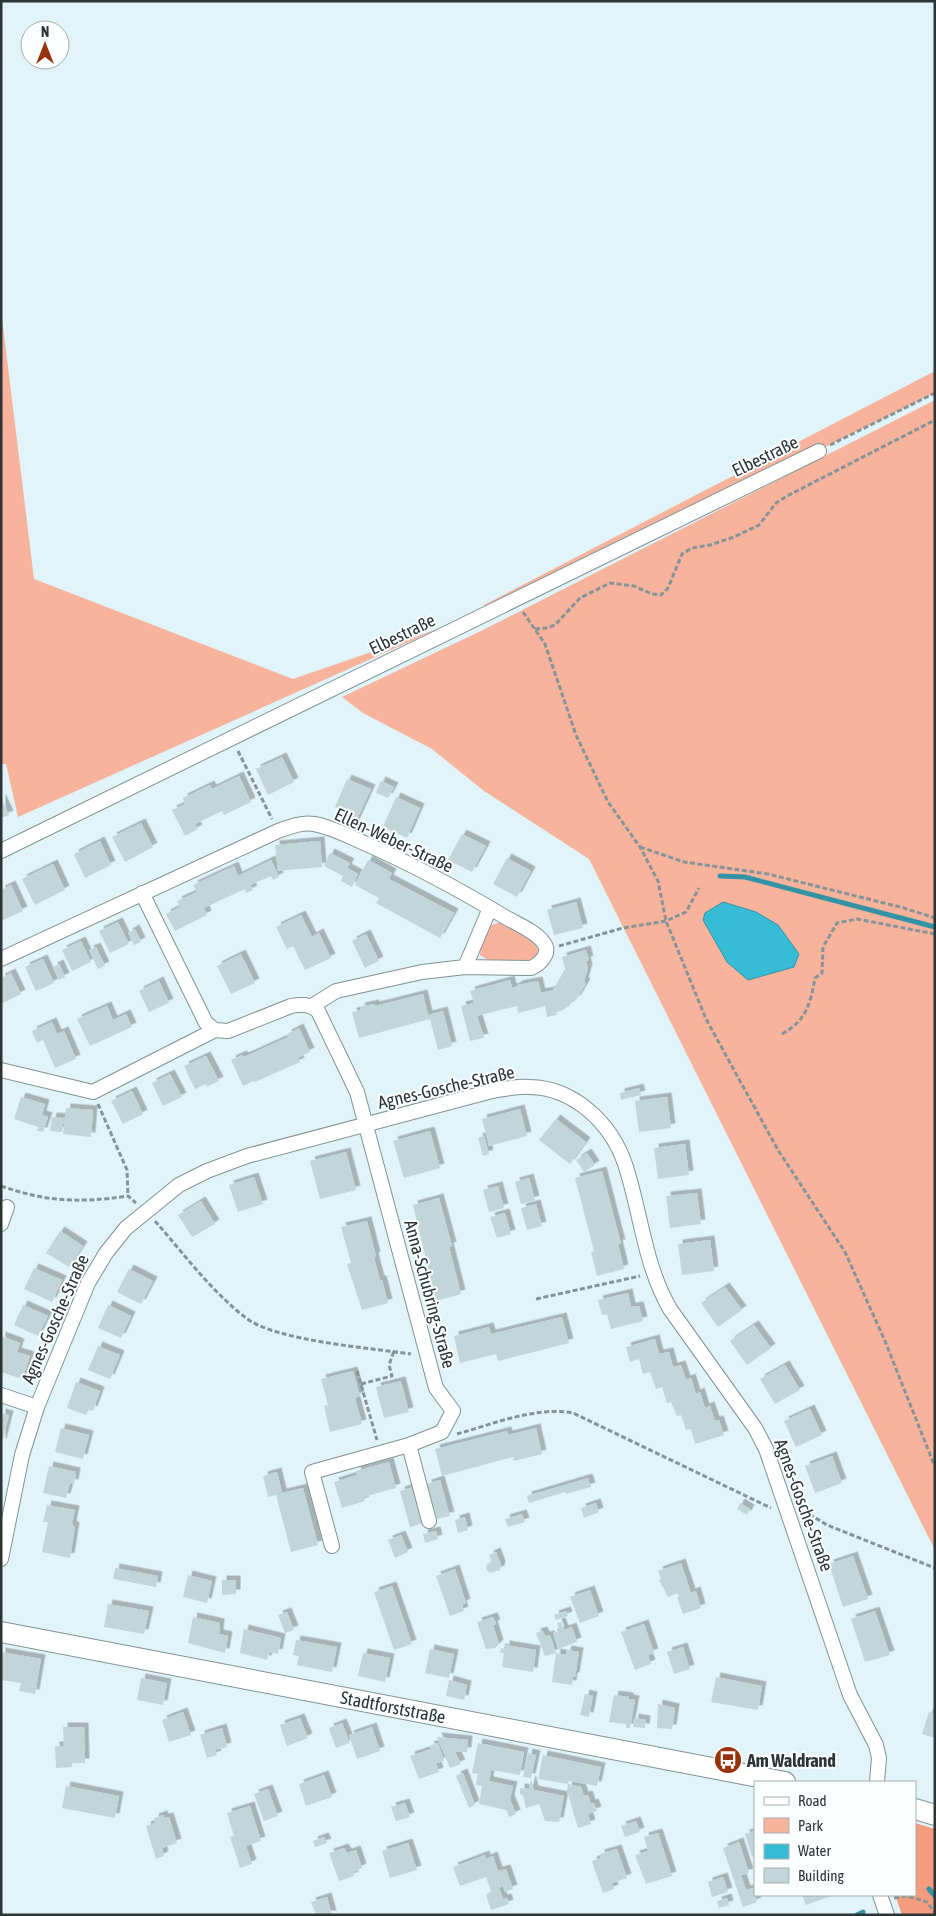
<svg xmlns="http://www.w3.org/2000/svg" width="936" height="1916" viewBox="0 0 936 1916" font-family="'Asap Condensed',sans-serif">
	<defs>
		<filter id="shadow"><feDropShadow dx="4.5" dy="-4.5" stdDeviation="0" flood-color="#0004"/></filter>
	</defs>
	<rect width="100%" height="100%" fill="#e1f4f9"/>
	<path fill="#f8b39d" d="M1,310L34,579L293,679L438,629L18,817L6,764H1Z
		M935,371V393L485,614L484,605Z
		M935,400V1550L589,859L484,791L432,749L363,713L342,697L483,630Z
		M503,922L532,942L538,949L537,955L532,961L488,960L480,955C481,938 484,924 503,922Z"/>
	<path fill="#f59b7e" d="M915,1823L935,1829V1915H902L895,1895H915Z"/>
	<path fill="#36bcd5" stroke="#3393a5" d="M723,902L756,912L778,925L799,954L794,967L748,980L727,962L703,920L705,913Z"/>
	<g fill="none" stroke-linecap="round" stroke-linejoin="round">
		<path stroke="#3393a5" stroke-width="5" d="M720,876L745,877L935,927
			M929,1889L935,1896
			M857,1915L863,1912"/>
	</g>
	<path fill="#c2d5d9" filter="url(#shadow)" d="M282,757L294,782L268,795L256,769Z
		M239,776L251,802L224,815L222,811L195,824L198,829L185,836L172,810L185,804L183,798L210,785L212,789Z
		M347,779L371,789L354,826L344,821L348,813L335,807Z
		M381,781L394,787L388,798L376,793Z
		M396,797L420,808L407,838L383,827Z
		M1,798L9,815L1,818Z
		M141,823L153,847L125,862L112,837Z
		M462,834L486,846L472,872L448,860Z
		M100,841L111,865L85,878L74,854Z
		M320,841L322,867L278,871L275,845Z
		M330,853L350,863L347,868L358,874L352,887L341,881L343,876L324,866Z
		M507,858L531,871L517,897L493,884Z
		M271,860L279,877L273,880L271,876L250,885L253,890L246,893L245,889L204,908L207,915L175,931L166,914L180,907L177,901L197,892L193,885L234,866L238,876Z
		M368,860L392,873L389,879L454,913L440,938L376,903L379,898L355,885Z
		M53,864L65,890L35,905L22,879Z
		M11,885L23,911L1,921V890Z
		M576,902L583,928L554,935L547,910Z
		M301,915L312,937L319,933L331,958L305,970L293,946L287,949L276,927Z
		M118,922L129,944L110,953L99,931Z
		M135,929L141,942L134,945L128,933Z
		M366,934L379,961L365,968L352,941Z
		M81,941L91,962L72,971L62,950Z
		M96,947L105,966L98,969L89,950Z
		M586,950L589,960L586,961L588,968L584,982L586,983L576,1000L574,999L570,1005L563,1010L556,1012L557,1015L547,1017L545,1006L518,1013L517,1006L477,1016L484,1038L470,1041L461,1006L474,1003L470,991L510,980L512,988L518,986L517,985L538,981L541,993L553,990L565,969L562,957Z
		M241,954L255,983L231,994L217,966Z
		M43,959L54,983L36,991L25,967Z
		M59,964L65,977L59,980L53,967Z
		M11,973L21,994L1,1004V978Z
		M159,981L169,1003L149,1012L139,991Z
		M423,994L428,1015L443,1011L452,1046L438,1050L430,1019L359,1038L352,1012L361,1010L360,1007L374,1004L375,1006Z
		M107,1006L113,1020L126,1014L132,1027L90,1046L77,1019Z
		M52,1022L57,1034L64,1031L76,1059L55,1068L43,1040L37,1043L32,1031Z
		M299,1028L310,1052L298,1058L300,1062L255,1082L254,1081L243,1086L231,1060L242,1055L244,1057L288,1037L287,1034Z
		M206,1056L219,1081L207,1087L206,1084L195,1089L184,1066Z
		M170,1074L182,1097L163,1106L152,1083Z
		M639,1088L641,1095L621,1100L620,1093Z
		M132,1091L143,1114L123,1124L111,1101Z
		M21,1097L45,1104L42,1115L48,1117L43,1132L37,1131L38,1127L14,1119Z
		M667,1097L671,1128L639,1132L635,1101Z
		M66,1108L93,1110L91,1137L63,1134Z
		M520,1109L527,1136L489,1146L482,1119Z
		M52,1117L64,1118L62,1132L50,1131Z
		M556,1119L586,1142L570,1164L539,1140Z
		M430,1131L440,1168L404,1178L393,1141Z
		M484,1136L489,1154L483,1156L478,1138Z
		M685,1144L689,1175L658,1179L654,1148Z
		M346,1152L356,1190L320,1199L310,1161Z
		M587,1153L595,1165L584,1172L576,1160Z
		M602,1171L621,1244H618L624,1269L597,1276L591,1252L594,1251L575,1178Z
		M254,1177L263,1204L238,1212L229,1185Z
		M529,1178L535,1200L521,1204L515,1182Z
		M498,1186L504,1208L489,1212L483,1190Z
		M697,1193L701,1224L670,1228L666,1196Z
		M439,1198L452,1246L449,1247L461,1294L436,1301L413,1205Z
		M201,1201L215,1224L192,1237L178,1215Z
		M536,1204L542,1226L527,1230L521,1208Z
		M505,1213L511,1234L497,1238L490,1217Z
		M367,1221L376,1256L374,1257L377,1269L380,1280H382L388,1303L362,1310L347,1264L351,1263L341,1227Z
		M60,1231L83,1246L69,1267L46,1253Z
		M710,1240L714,1271L682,1275L678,1244Z
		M34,1268L62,1280L52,1302L24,1289Z
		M129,1269L153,1281L141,1304L117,1292Z
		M725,1287L742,1310L718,1327L701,1303Z
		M628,1293L631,1307L639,1306L643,1321L611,1329L607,1314L602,1315L598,1300Z
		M23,1305L48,1316L38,1336L14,1325Z
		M108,1305L131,1316L121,1338L98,1328Z
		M562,1317L569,1343L498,1361L496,1354L460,1363L454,1336L489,1327L491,1334Z
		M754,1325L771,1348L747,1365L730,1341Z
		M1,1336L20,1343L17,1352L30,1356L22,1379L1,1372Z
		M655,1339L659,1354L669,1352L673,1367L681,1365L686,1380L691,1378L696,1394L700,1392L705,1408L710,1406L715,1421L719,1420L724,1435L695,1444L691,1429L686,1430L681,1415L677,1416L671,1402L667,1403L662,1387L656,1389L650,1372L643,1374L639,1359L630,1362L626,1347Z
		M98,1346L120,1355L110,1379L88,1370Z
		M785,1365L800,1390L775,1404L760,1379Z
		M353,1371L360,1396L355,1398L362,1424L330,1432L324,1406L328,1405L321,1379Z
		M401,1381L409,1412L384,1418L376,1387Z
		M76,1382L100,1391L93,1411L89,1409L86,1415L67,1408Z
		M810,1409L822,1435L796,1447L784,1421Z
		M1,1413L9,1415L2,1443H1Z
		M61,1428L89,1435L83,1459L55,1452Z
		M536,1428L542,1454L514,1461L513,1457L442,1476L435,1449L507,1431L508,1435Z
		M832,1456L842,1483L815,1493L805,1466Z
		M389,1462L396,1488L363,1497L365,1501L342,1508L334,1482L357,1475L356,1471Z
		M49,1466L76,1472L74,1484L70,1483L66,1498L43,1493Z
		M277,1472L282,1493L303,1488L318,1545L291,1552L276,1495L268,1497L263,1476Z
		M588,1478L591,1487L566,1494L565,1492L529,1503L527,1496Z
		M440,1480L450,1516L437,1519L427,1484Z
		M413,1487L423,1523L410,1527L400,1491Z
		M596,1503L599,1512L584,1518L581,1508Z
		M740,1503L750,1509L747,1515L737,1509Z
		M47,1505L75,1510L72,1525L75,1527L70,1558L42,1552L48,1522H43Z
		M522,1514L525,1522L508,1527L505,1519Z
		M465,1517L468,1530L458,1533L455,1520Z
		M436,1531L438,1539L425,1543L423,1534Z
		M401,1535L408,1552L395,1558L388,1540Z
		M496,1552L501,1565L500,1570L490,1573L486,1569L487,1564L492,1562L489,1555Z
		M853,1556L868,1599L843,1607L829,1564Z
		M681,1563L691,1593L696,1591L701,1608L683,1614L677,1597H679L678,1593L668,1597L659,1580L661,1579L658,1571Z
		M115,1568L158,1576L156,1587L113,1579Z
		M455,1569L466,1603L462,1605L464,1611L450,1616L436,1576Z
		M188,1575L212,1581L207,1603L183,1597Z
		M222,1580H236V1594L222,1595Z
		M392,1586L412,1644L394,1650L374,1592Z
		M590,1590L599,1616L580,1623L570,1597Z
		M108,1604L149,1611L144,1634L104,1627Z
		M566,1611L568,1616L556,1620L554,1615Z
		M875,1611L890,1655L865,1662L851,1619Z
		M287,1612L294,1630L285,1633L278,1615Z
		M193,1617L220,1623L219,1634L228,1636L225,1653L188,1643Z
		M493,1617L496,1624L493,1625L499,1644L495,1648L486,1649L477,1622Z
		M561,1622L564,1630L572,1627L577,1642L558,1649L553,1633L560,1631L557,1623Z
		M644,1624L654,1653L648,1655L651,1664L635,1670L621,1632Z
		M244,1629L281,1638L278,1654L269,1652L267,1660L240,1653Z
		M543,1631L545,1636L550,1635L556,1653L545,1656L536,1633Z
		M296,1640L337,1647L332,1672L297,1665L299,1656L293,1655Z
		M505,1645L536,1650L533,1672L502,1667L504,1653H500L501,1648L505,1649Z
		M683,1647L690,1669L674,1674L667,1652Z
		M430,1649L454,1654L449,1678L425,1673Z
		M567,1650L579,1652L575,1677H573L572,1685L552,1682L556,1653L566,1655Z
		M1,1652L41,1659L35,1694L19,1691L21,1683L1,1680Z
		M363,1653L390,1658L385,1682L358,1676Z
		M716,1677L762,1686L758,1710L711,1702Z
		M141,1678L167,1683L163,1705L137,1700Z
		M449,1680L467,1685L464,1700L446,1696Z
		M585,1694L593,1696L589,1717L580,1715Z
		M614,1695L629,1697V1699L635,1700L630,1728H626V1724L609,1722Z
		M658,1704L675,1708L672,1729L657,1728Z
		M183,1712L191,1735L169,1742L162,1720Z
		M929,1712L935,1714V1738L922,1734Z
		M300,1718L308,1738L287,1746L280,1725Z
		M634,1718L646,1720L645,1728L633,1727Z
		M342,1723L350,1743L336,1748L329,1728Z
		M63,1727H84L85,1763H72V1767L56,1768L55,1746H64Z
		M372,1727L380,1751L357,1759L349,1735Z
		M222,1728L227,1747L215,1750L217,1755L207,1758L200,1735Z
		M437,1737L468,1740L467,1752H455L461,1764L450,1768Z
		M438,1743L444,1761L436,1763L439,1772L419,1779L410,1756L431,1749L429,1746Z
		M478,1743L524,1752L520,1775L491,1770L489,1781L513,1786L510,1799L516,1814L509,1817L506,1810L479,1804L482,1786L476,1785L478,1774L472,1773Z
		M528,1753L536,1755L531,1778L523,1777Z
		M543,1755L601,1767L597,1786L569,1781L568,1784L538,1779Z
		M463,1773L475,1805L469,1808L456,1776Z
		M324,1775L332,1797L306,1806L299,1784Z
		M531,1779L534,1790L564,1796L559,1822L545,1821L539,1804L526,1808L523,1795L520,1794V1788L529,1789Z
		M568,1784L581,1787L584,1796L588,1795L591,1804L594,1803L597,1811L588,1814L591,1824L578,1828L567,1791Z
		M66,1786L119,1796L115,1818L62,1808Z
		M268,1789L278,1816L264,1821L254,1794Z
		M405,1803L410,1817L396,1821L391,1807Z
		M250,1806L261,1841L246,1846L252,1864L240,1868L230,1837L234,1836L227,1813Z
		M163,1815L164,1818L169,1817L177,1843L162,1848L164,1856L156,1859L146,1826L155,1823L154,1818Z
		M636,1821L640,1832L625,1837L621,1826Z
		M755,1831V1856L752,1857L745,1834Z
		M658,1833L672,1876L646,1884L635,1855L648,1851L644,1837Z
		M324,1837L327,1843L315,1847L313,1841Z
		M739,1842L749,1873L741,1875L746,1890L753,1888L757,1902L743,1907L723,1848Z
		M408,1843L417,1870L390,1878L382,1851Z
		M344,1848L347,1853L356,1850L362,1868L353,1872L354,1876L339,1881L329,1853Z
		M617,1849L627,1878L612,1883L614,1889L603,1893L592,1861L601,1858L600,1854Z
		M485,1855L486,1859L493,1856L498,1871L506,1869L513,1889L505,1892L503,1886L499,1888L503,1899L507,1898L509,1904L491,1910L486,1895L491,1891L486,1877L460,1886L453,1867Z
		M723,1877L728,1892L712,1897L708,1882Z
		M802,1895H834L806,1905Z
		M327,1897L332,1915H316L311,1902Z
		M727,1898L729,1905L719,1908L717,1901Z"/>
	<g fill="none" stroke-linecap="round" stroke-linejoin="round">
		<defs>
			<path id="minor" d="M1,851L819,451
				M142,893L206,1023L215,1030
				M1,959L278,831C289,827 302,822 314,824C332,827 348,836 364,843C412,864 460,890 505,917C517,924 535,931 543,942C552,953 540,964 531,968L465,967L422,972L336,991L312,1006
				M465,967L490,908
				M1,1070L93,1092L215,1030L228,1031L291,1006C302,1004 310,1004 318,1011L357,1092L436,1388L453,1411L442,1432L409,1445L312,1472L332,1546
				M1,1224L7,1207
				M1,1395L37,1407
				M409,1445L429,1521
				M1,1559L22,1455L37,1407L88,1283L106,1253L126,1228L179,1185L207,1171L247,1156L492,1091C504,1089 517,1086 530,1087C574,1088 611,1123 625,1164C641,1212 644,1264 670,1309L755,1428L766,1449L850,1695L876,1745L879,1758L877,1782
				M880,1895L887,1915"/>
			<path id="secondary" d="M1,1632L785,1782
				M915,1809L935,1815"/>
		</defs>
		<use href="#minor" stroke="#809296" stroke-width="16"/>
		<use href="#secondary" stroke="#809296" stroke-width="22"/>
		<path stroke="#879497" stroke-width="3" stroke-dasharray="5 2.5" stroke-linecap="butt" d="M830,445L935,393
			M523,612L545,644L576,735L608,802L640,847L658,881L666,921L706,1019L778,1150L845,1252L885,1341L935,1467
			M535,629L546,628L555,625L580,598L610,583L634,586L652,594L661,595L668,588L682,554L692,548L710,545L734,537L759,525L776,503L787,496L935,420
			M238,751L272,819
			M640,847L684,862L768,874L904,908L935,918
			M559,946L623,928L666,921L686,912L699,888
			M782,1034C807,1020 810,1004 815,978L822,973L823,947L837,923L857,919L935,934
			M98,1104L127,1170L128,1196
			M1,1186C47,1202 80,1203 128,1196L136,1203
			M155,1221C184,1254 211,1291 246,1318C276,1341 371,1348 411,1354
			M536,1299L640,1276
			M357,1371L377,1440
			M361,1384L392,1376L389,1365L394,1351
			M457,1434C493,1424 536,1406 573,1413L771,1508
			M802,1513L809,1514L827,1525L935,1568
			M894,1898L907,1896L927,1902L935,1913"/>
		<use href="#minor" stroke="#fff" stroke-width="14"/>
		<use href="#secondary" stroke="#fff" stroke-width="20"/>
	</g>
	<defs>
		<symbol id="bus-disc" viewBox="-11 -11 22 22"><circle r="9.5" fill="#983209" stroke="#fafeff"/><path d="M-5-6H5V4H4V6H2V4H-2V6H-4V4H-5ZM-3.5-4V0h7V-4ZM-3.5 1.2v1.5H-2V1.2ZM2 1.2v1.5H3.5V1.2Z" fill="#fff"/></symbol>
	</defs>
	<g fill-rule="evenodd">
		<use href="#bus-disc" x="712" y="1744" width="32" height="32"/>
	</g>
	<g text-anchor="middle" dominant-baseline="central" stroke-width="4" stroke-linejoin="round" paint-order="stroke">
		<g font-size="18" fill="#2d3436" stroke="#fafeff">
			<text transform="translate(765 456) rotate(-26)">Elbestraße</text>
			<text transform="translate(402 634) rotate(-26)">Elbestraße</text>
			<text transform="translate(394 840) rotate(25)">Ellen-Weber-Straße</text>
			<text transform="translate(446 1087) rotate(-13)">Agnes-Gosche-Straße</text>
			<text transform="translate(430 1294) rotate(75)">Anna-Schubring-Straße</text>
			<text transform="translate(55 1319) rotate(-66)">Agnes-Gosche-Straße</text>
			<text transform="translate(804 1505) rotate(70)">Agnes-Gosche-Straße</text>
			<text transform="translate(393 1707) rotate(11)">Stadtforststraße</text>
		</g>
		<g font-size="18" font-weight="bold" fill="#2d3436" stroke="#fafeff" text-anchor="start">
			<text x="747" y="1760">Am Waldrand</text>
		</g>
	</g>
	<rect width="936" height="1916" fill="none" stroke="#2d3436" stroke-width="5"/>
	<rect x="754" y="1781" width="162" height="115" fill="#fafeff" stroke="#a8adaf"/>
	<rect x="764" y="1797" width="25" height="8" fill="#ffffff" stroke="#a8adaf"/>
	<text x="798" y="1806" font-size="15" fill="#2d3436">Road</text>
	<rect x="764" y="1818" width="25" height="15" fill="#f8b39d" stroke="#a8adaf"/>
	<text x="798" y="1831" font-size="15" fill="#2d3436">Park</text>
	<rect x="764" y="1844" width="25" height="15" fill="#36bcd5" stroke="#a8adaf"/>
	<text x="798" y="1856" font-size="15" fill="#2d3436">Water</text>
	<rect x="764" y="1868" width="25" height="15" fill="#c2d5d9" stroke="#a8adaf"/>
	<text x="798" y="1881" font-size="15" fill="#2d3436">Building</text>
	<g transform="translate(45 45)"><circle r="24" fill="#fafeff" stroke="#a8adaf"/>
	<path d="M0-4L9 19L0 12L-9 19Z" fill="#983209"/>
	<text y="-8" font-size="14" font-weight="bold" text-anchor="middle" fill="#2d3436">N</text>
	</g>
</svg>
